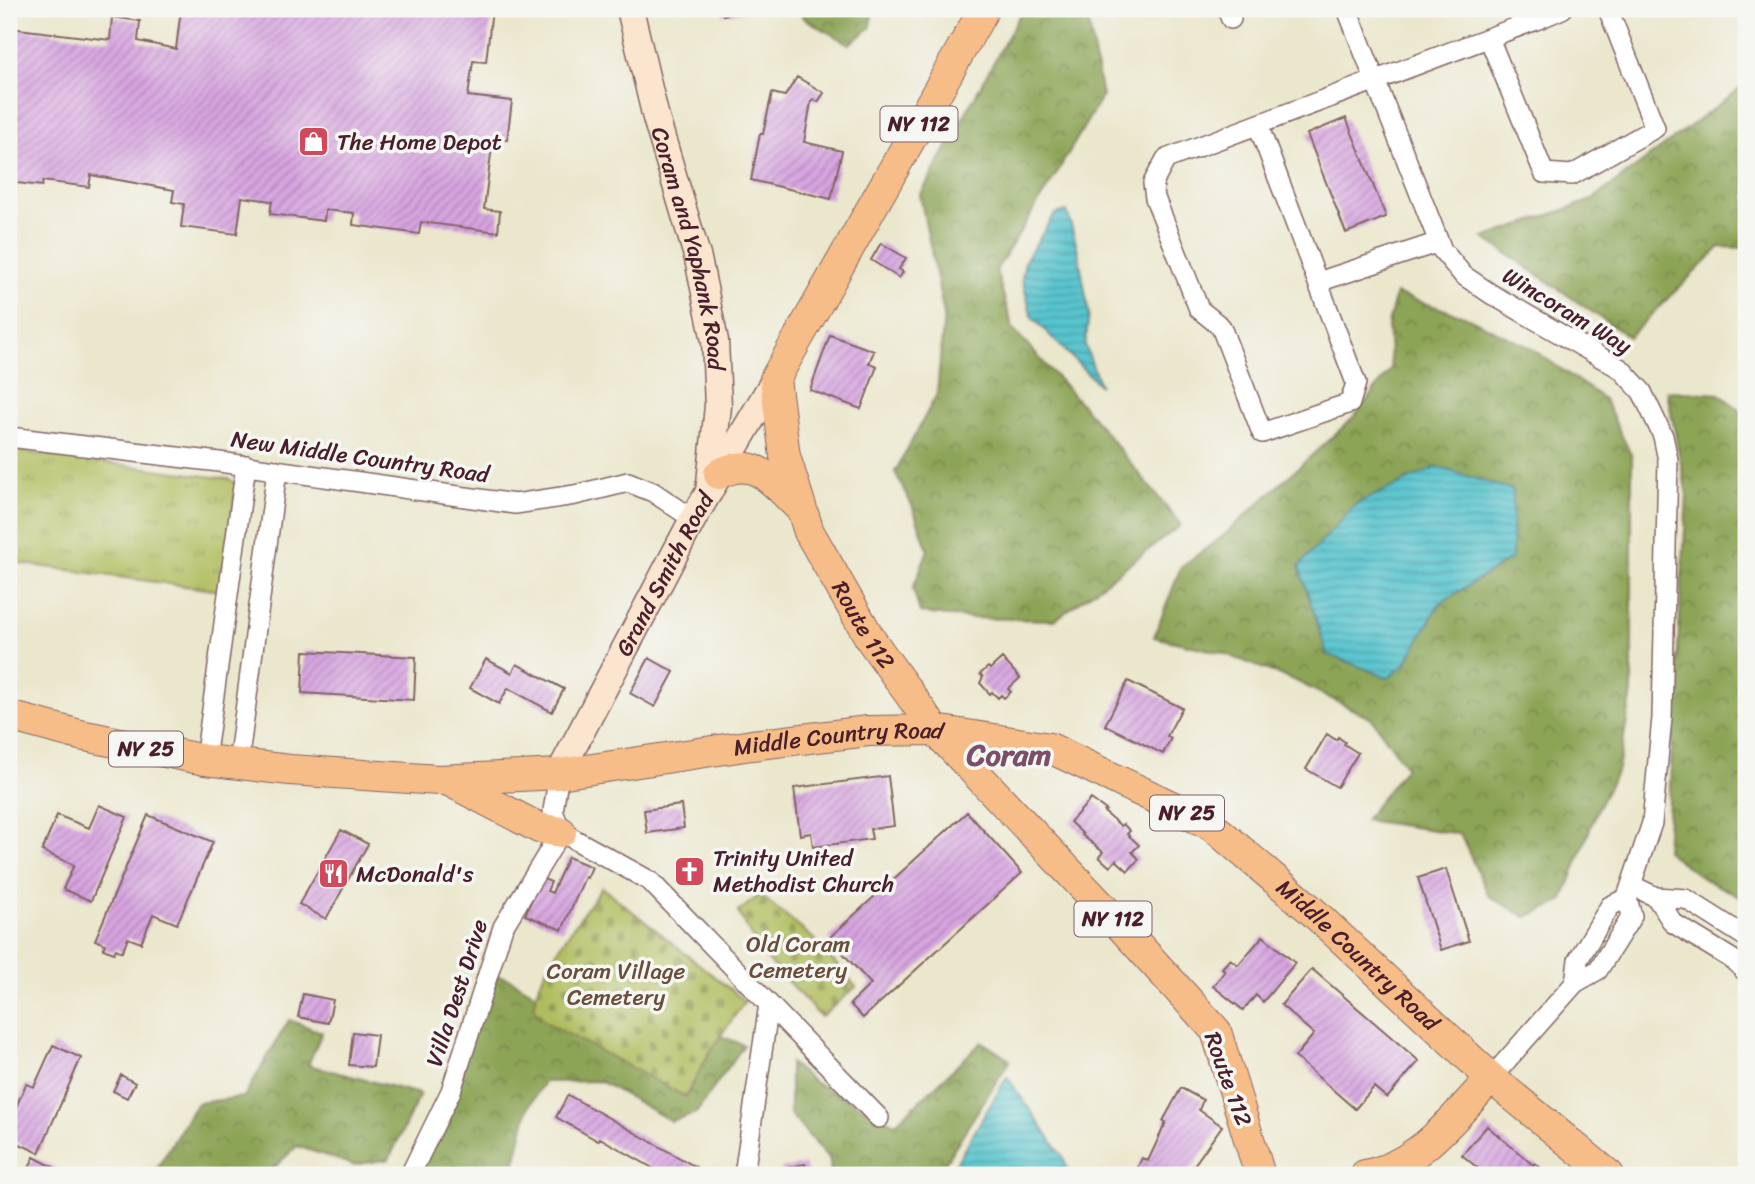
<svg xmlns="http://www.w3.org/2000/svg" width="1755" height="1184" viewBox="0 0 1755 1184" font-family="Sriracha,sans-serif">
	<defs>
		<pattern id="grass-tufts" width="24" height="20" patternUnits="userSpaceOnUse" patternTransform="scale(1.75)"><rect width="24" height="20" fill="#b0bd5f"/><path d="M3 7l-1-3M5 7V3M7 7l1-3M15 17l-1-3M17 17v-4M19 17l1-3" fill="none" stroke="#91994f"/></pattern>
		<pattern id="forest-crowns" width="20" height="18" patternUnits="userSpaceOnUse" patternTransform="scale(1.75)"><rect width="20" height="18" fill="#8ca456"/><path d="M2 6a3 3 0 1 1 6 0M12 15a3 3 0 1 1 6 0" fill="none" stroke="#748547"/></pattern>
		<pattern id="cemetery-stones" width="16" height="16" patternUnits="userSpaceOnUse" patternTransform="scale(1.75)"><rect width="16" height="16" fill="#b0bd5f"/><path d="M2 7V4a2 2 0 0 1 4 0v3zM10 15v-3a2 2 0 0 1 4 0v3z" fill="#91994f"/></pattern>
		<pattern id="water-rules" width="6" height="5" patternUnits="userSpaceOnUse" patternTransform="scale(1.75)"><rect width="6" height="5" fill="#57c4ce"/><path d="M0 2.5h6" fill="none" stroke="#4a9fa7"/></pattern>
		<pattern id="building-hatch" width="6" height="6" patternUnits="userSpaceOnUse" patternTransform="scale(1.75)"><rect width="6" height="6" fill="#d7a4e0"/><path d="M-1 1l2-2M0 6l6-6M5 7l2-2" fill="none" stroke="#b085b6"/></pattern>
	</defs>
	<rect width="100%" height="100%" fill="#f6f6f2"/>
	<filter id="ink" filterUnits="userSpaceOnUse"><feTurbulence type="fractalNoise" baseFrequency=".0143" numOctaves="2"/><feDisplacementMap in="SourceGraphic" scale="14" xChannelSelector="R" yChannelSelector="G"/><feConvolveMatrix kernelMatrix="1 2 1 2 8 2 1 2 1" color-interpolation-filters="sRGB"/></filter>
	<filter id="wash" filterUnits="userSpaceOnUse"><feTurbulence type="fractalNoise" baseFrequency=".00686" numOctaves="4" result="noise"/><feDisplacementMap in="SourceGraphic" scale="28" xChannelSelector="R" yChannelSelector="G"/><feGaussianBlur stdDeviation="1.57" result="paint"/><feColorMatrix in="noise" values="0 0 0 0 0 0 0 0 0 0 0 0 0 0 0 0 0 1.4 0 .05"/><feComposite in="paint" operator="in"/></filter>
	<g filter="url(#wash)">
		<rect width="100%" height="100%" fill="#ebe7cd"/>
		<path fill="url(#grass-tufts)" stroke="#7d6e45" stroke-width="2" d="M9,450L229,479L236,484L222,591L9,562Z"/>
		<path fill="url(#forest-crowns)" stroke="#6b6240" stroke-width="2" fill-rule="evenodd" d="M803,9H872L871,27L849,44L802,17Z
			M1023,9H1086L1102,96L1052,181L996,270L1013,329L1092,416L1181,525L1055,620L968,618L920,613L913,588L928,550L912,505L895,472L937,394L944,314L920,196Z
			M1746,84V248L1720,247L1629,337L1484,238L1592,200Z
			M1396,294L1464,316L1529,347L1604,399L1632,457V693L1618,769L1598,808L1562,902L1526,917L1489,896L1460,834L1365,820L1406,767L1372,719L1296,681L1223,653L1154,637L1181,567L1223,536L1354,417L1391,369L1388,324ZM1512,558L1439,604L1406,663L1327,654Z
			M1667,391L1720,394L1746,416V900L1704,879L1666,851L1687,495Z
			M496,975L510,979L642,1059L702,1029L744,1045L696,1113L671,1121L600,1081L544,1082L528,1108L512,1175H418Z
			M289,1020L322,1032L308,1065L420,1094L389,1159L353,1165L297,1146L266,1175H153L197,1103L244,1097Z
			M982,1042L1010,1060L937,1175H831L830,1160L790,1114V1063L815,1083L895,1124Z"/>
		<path fill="url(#cemetery-stones)" stroke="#7d6e45" stroke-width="2" d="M602,887L745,1001L709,1053L686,1097L549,1024C543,1020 537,1016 535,1009C528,983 586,910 602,887Z
			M760,895L815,940L856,987L821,1017L763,955L738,912Z"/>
		<path fill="url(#water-rules)" stroke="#50727c" stroke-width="2" d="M1067,211L1078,251L1089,314L1085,345L1100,386L1032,317L1022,279L1025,261L1055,214Z
			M1437,467L1513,490L1512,558L1439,604L1406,663L1389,678L1327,654L1299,566L1357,503Z
			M1007,1077L1063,1157L1069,1175H949Z"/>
		<g id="blocks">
			<path fill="url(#building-hatch)" d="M181,9H492L486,62L473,61L468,96L512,101L507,140L493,138L484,209L500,211L498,232L421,222L419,234L353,225L354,213L325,210L324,221L270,214L272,201L242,197L237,234L181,227L184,204L172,202L174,190L91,175L89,187L43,181L42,186L9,182V28L110,40L112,17L140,21L138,41L176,49Z
				M722,9H752V10L723,15Z
				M797,77L824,93L818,102L813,99L811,102L804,142L842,151L831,199L751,180L760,134H763L772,93L785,96Z
				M1346,118L1386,217L1346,233L1307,134Z
				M881,243L906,258L899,269L903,272L899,278L871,260Z
				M830,335L874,351L869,363L877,366L861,409L810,390Z
				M304,651L416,657L414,700L302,693Z
				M649,658L674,672L655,707L630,693Z
				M1002,658L1020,678L1008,689L1011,692L1004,698L1001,695L998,698L992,692L990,694L980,683L983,677L980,674L988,667L990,669Z
				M486,659L512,673L517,664L564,689L552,712L508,688L499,704L470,688Z
				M1128,681L1182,708L1167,736L1171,738L1163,754L1105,725Z
				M1327,734L1336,740L1338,737L1345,742L1344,744L1358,753L1337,787L1306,769Z
				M888,776L894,826L870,829L872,839L813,847L811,833L800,835L794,788Z
				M1091,799L1106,810L1104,812L1121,826L1123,824L1130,831L1127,834L1139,845L1132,852L1139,859L1128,871L1116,860L1110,867L1099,857L1103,852L1082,835L1083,834L1070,822Z
				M99,805L127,817L91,901L63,889L74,865L42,851L57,815L89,828Z
				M681,805L684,828L647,833L644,810Z
				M967,812L1022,873L863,1018L850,1004L871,984L829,938Z
				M148,815L213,842L177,924L153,914L141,943L128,938L122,952L116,949L114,953L103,949L105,944L95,940Z
				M341,830L368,844L326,919L299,904Z
				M568,857L592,867L587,878L585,877L562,930L525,915L541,878L551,882L547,891L552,893Z
				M1446,869L1469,941L1441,950L1418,878Z
				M1263,936L1295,963L1263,1002L1256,995L1243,1010L1213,986L1225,971L1222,968L1230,959L1238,965Z
				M1312,969L1419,1061L1387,1098L1374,1087L1355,1109L1295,1057L1314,1034L1281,1005Z
				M303,994L333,1000L328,1023L298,1017Z
				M353,1032L377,1035L373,1067L349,1065Z
				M53,1045L81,1058L39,1153L9,1139V1123L26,1084L34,1087Z
				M121,1075L135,1083L127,1098L113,1091Z
				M1181,1088L1203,1100L1199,1110L1222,1126L1187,1175H1134L1142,1158L1148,1161L1166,1122L1163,1121Z
				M568,1095L710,1175H665L600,1138L598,1141L556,1117Z
				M1487,1126L1533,1165L1535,1163L1548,1175H1486L1462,1155Z
				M34,1157L59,1170L68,1175H26Z
				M805,1164L808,1175H782L781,1169Z"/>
		</g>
	</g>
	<g filter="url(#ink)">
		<use href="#blocks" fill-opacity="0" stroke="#826564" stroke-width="2"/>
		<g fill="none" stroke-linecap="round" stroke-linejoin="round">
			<defs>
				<path id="minor" d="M1227,9L1231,19
					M1347,9L1442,250L1463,275L1491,294L1621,369L1642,392L1663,436L1668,460L1662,718L1652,823L1631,885
					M1541,18L1562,9
					M1489,38L1544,173L1572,175L1655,128L1608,9
					M1258,125L1356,383L1350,403L1262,433L1221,327L1199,309L1155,198L1153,183L1166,159L1541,18L1538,9
					M1318,282L1439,242
					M9,437L219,462L515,504L575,495L628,482L653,492L693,519
					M205,760L246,465
					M238,764L277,470
					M559,774L553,811L561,832L650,881L879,1118
					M1627,897L1631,885L1656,897L1686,899L1746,937
					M1656,897L1673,923L1732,959L1746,972
					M1491,1078L1575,983L1598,970L1632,916L1627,898L1610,906L1578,960L1575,983
					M410,1175L451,1091L503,927L561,832
					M744,1175L769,1004"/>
				<g id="secondary">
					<path id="s1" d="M630,9L656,118L698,259L715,341L718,406L709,492"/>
					<path id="s2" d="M559,774L693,519L775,379"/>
				</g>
				<g id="primary">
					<path id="s3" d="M984,9L775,379L785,456L809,532L871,640L935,730L1124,930L1216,1031L1260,1175"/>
					<path d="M719,474C756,454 774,484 799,507"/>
					<path id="s4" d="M9,716L80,735L205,760L290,770L439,780L559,774L752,745L868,731L935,730L1050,748L1211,825L1311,910L1491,1078L1609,1175"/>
					<path d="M447,780L539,828L561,832"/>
					<path d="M1365,1175C1420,1165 1455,1116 1491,1078"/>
				</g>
			</defs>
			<use href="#minor" stroke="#826564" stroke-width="22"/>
			<use href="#secondary" stroke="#826564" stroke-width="29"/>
			<use href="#primary" stroke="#826564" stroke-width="32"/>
			<use href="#minor" stroke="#fff" stroke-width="19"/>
			<use href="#secondary" stroke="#fce5cf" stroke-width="26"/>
			<use href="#primary" stroke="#f7bd88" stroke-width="30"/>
		</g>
	</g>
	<defs>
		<symbol id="shop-square" viewBox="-11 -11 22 22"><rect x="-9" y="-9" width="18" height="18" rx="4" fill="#d1495b" stroke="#f6f6f2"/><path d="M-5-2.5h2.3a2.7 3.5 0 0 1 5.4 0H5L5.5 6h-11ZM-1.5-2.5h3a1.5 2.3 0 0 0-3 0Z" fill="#fff"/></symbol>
		<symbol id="church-square" viewBox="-11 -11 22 22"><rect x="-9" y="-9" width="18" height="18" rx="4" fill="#d1495b" stroke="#f6f6f2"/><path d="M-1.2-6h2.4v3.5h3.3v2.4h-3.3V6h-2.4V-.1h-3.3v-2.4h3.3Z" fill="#fff"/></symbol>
		<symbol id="restaurant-square" viewBox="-11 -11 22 22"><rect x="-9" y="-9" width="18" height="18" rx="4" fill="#d1495b" stroke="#f6f6f2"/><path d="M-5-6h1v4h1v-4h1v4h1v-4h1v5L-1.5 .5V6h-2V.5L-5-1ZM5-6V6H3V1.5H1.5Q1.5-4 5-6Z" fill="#fff"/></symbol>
	</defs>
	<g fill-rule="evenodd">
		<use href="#shop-square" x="296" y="124" width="35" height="35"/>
		<use href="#church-square" x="672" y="854" width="35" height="35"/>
		<use href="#restaurant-square" x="316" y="856" width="35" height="35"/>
	</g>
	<g text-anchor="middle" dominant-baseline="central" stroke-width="7" stroke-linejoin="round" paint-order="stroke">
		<g fill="#f6f6f2" stroke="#7e6067" stroke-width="2">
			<rect x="880.5" y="106.5" width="77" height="35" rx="5"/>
			<rect x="109" y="731.5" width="74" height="35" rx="5"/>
			<rect x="1150" y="795.5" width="74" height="35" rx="5"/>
			<rect x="1074.5" y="901.5" width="77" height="35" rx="5"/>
		</g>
		<g font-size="21" font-weight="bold" fill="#4a1f2b">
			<text x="919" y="124">NY 112</text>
			<text x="146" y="749">NY 25</text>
			<text x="1187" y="813">NY 25</text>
			<text x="1113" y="919">NY 112</text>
		</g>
		<g font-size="23" fill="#4a1f2b" stroke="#f6f6f2" text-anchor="start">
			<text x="337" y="142">The Home Depot</text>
			<text x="713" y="858">Trinity United<tspan x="713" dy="26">Methodist Church</tspan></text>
			<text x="356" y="874">McDonald's</text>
		</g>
		<g font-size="23" fill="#4a1f2b" stroke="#f6f6f2">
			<text stroke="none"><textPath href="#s1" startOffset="247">Coram and Yaphank Road</textPath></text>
			<text transform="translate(1567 311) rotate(31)">Wincoram Way</text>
			<text transform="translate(360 457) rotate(8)">New Middle Country Road</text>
			<text stroke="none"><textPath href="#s2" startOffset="226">Grand Smith Road</textPath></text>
			<text stroke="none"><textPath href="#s3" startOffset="690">Route 112</textPath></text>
			<text stroke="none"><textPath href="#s4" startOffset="838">Middle Country Road</textPath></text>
			<text stroke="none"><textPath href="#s4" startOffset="1426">Middle Country Road</textPath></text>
			<text transform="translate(457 993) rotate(-72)">Villa Dest Drive</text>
			<text transform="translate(1228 1079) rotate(70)">Route 112</text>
		</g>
		<g font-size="23" fill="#694e3b" stroke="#f6f6f2">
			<text x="798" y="944">Old Coram<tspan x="798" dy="26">Cemetery</tspan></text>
			<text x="616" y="971">Coram Village<tspan x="616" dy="26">Cemetery</tspan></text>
		</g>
		<g font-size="30" font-weight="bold" fill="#7b4e6a" stroke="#f6f6f2">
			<text x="1009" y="755">Coram</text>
		</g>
	</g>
	<rect width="1755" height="1184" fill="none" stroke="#f6f6f2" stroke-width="35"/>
</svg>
